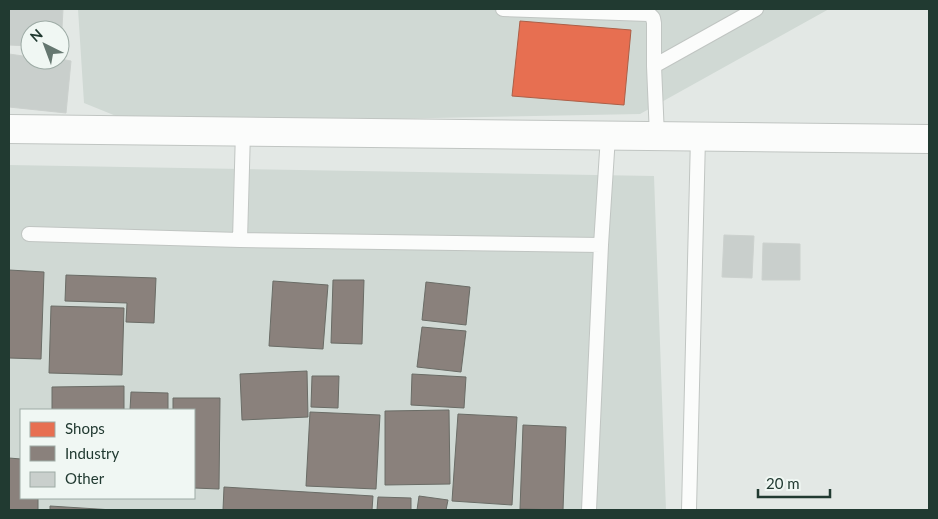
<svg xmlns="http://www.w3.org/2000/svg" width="938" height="519" viewBox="0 0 938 519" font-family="Lato,sans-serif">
	<rect width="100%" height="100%" fill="#e3e8e5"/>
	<path fill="#d0d9d4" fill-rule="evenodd" d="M78,9H829L640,114L331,120L121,118L84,103Z
		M9,165L654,176L666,510H9ZM21,410H194V498H21Z"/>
	<path fill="#e76f51" stroke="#ac5f47" d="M520,21L631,30L624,105L512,96Z"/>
	<path fill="#8a817c" stroke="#6a6c66" d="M9,270L44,272L41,359L9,358Z
		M66,275L156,278L154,323L126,322L127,303L65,301Z
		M333,280H364L362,344L331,343Z
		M273,281L328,285L323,349L269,346Z
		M426,282L470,287L466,325L422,320Z
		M51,306L124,308L122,375L49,373Z
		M422,327L466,331L461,372L417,367Z
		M307,371L308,417L242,420L240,374Z
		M412,374L466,377L464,408L411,405Z
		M312,376H339L338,408L311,407Z
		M124,386V410H52V387Z
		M131,392L168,393V410H130Z
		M173,398H220L219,489L194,488V410H173Z
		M449,410L450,484L385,485V411Z
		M310,412L380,415L376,489L306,486Z
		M458,414L517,417L512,505L452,501Z
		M523,425L566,427L563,510L520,509Z
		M9,458L21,459V498H38V510H9Z
		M224,487L373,496L372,510H223Z
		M419,496L448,500L446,510H417Z
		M378,497L411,498V510H377Z
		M50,506L113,510H50Z"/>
	<path fill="#c9cfcc" stroke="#ccd1ce" d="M9,9H63L61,47L60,30H30V46L9,45Z
		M9,54L30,57V60L60,59L71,61L66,113L9,107Z
		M724,235L754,236L752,278L722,277Z
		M763,243L800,244V280H762Z"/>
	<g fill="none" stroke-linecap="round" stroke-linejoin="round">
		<defs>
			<path id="service" d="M503,9L649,14L653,18L654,23V66L657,136
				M654,66L756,9
				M29,234L240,240L601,245
				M240,240L243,131
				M589,510L601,245L608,136
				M689,510L698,137"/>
			<path id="tertiary" d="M9,129L929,139"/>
		</defs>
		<use href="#service" stroke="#c0c5c2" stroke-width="16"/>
		<use href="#tertiary" stroke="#c0c5c2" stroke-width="30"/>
		<use href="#service" stroke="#fbfcfb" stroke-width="14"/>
		<use href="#tertiary" stroke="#fbfcfb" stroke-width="28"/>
	</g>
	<rect width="938" height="519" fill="none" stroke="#213a31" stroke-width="20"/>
	<rect x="20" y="409" width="175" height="90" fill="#f0f7f3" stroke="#9daba5"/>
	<rect x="30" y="422" width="25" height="15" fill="#e76f51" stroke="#9daba5"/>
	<text x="65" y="434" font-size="15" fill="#213a31">Shops</text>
	<rect x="30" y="446" width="25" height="15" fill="#8a817c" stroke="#9daba5"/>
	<text x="65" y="459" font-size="15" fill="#213a31">Industry</text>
	<rect x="30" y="472" width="25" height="15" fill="#c9cfcc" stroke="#9daba5"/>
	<text x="65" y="484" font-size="15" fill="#213a31">Other</text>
	<g transform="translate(45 45) rotate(318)"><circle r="24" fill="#f0f7f3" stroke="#9daba5"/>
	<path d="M0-4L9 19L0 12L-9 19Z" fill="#657770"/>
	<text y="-8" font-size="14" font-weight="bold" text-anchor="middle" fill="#213a31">N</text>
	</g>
	<path d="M758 489v8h72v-8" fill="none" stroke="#213a31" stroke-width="2.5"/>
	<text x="766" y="489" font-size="15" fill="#213a31" stroke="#f0f7f3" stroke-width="4" paint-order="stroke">20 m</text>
</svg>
